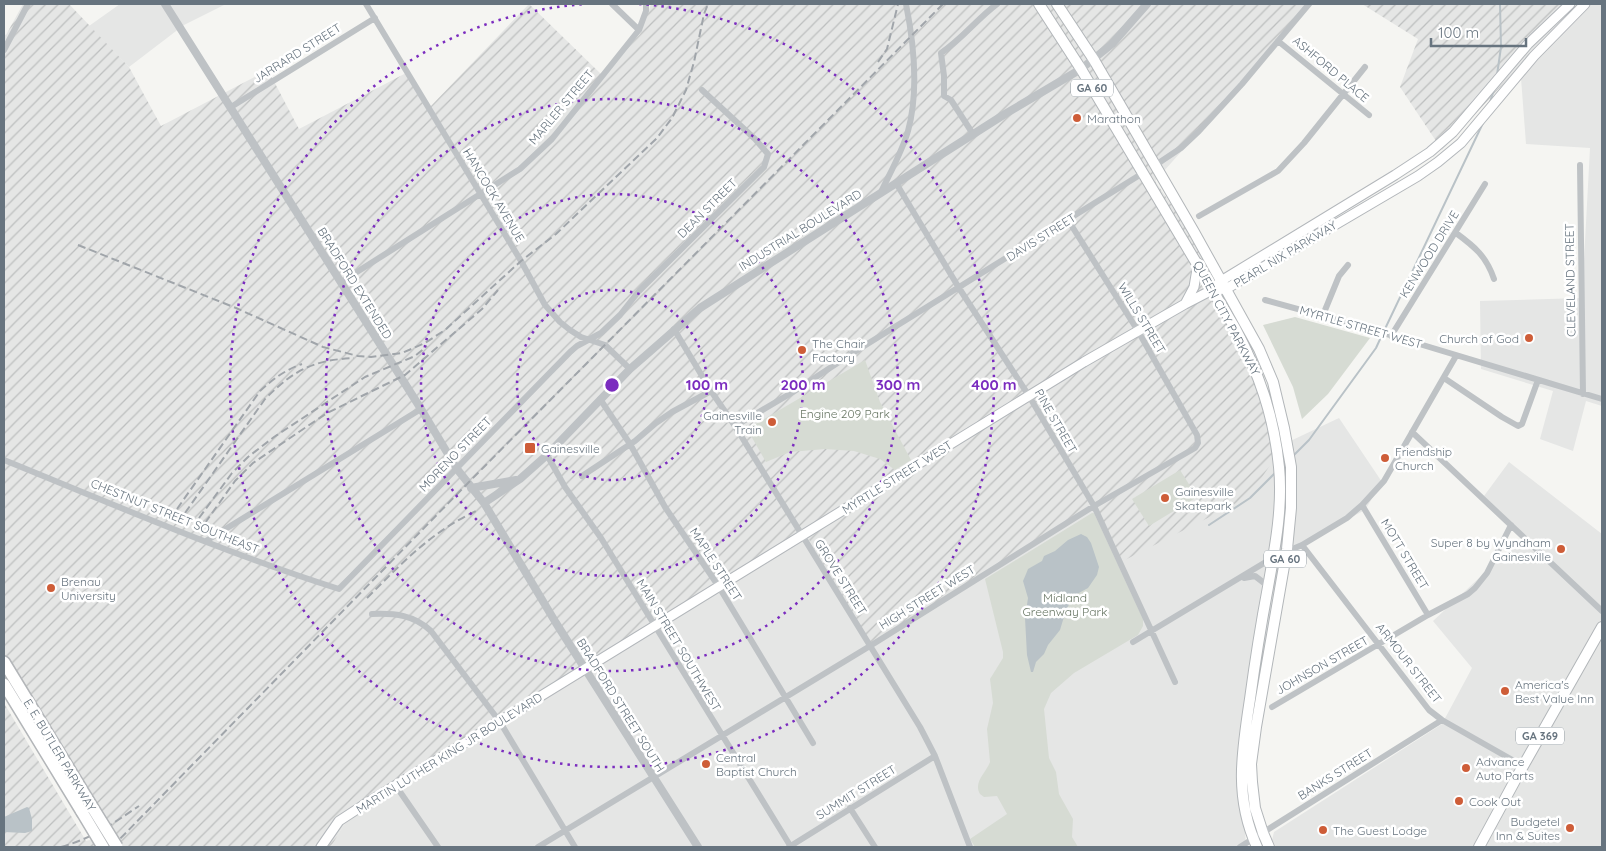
<svg xmlns="http://www.w3.org/2000/svg" width="1606" height="851" viewBox="0 0 1606 851" font-family="Quicksand,sans-serif">
	<defs>
		<pattern id="industrial-furrows" width="10" height="10" patternUnits="userSpaceOnUse" patternTransform="scale(1.25)"><rect width="10" height="10" fill="#e5e6e5"/><path d="M-1 1l2-2M0 10L10 0M9 11l2-2" fill="none" stroke="#bdbfbf"/></pattern>
	</defs>
	<rect width="100%" height="100%" fill="#f5f5f2"/>
	<path fill="#e5e6e5" d="M120,4H226L184,25L129,67L89,26Z
		M1577,4H1602V406L1586,401L1573,451L1540,439L1553,391L1481,369L1480,301L1582,298L1590,148L1526,144L1520,65Z
		M1339,418L1382,482L1365,510L1287,551L1264,664L1241,765L1246,847H331L350,814L807,536L1094,506L1284,444Z
		M1509,462L1602,534V847H1276L1272,840L1274,832L1442,724L1472,668L1433,621L1525,535L1484,496Z"/>
	<path fill="url(#industrial-furrows)" d="M23,4H69L129,67L161,126L268,70L299,129L408,72L429,108L529,4L602,75L640,34L651,4H1313L1155,181L1177,213L1237,317L1235,328L1284,444L1249,497L1121,562L1094,507L870,646L807,536L350,814L331,847H4V703L86,841L101,837L4,675V34L6,35Z
		M1362,4H1577L1442,150L1400,87L1418,39Z"/>
	<path fill="#d6dbd3" d="M1295,317L1370,338L1328,394L1302,419L1293,387L1263,325Z
		M865,360L880,402L911,460L895,470L880,459L854,451L825,449L790,452L766,462L747,429Z
		M1180,470L1197,497L1149,526L1132,499Z
		M1092,513H1094L1143,619V626L1138,635L1074,673L1051,693L1044,709L1049,758L1056,772L1059,794L1073,819L1072,837L1078,847H975L970,839L1007,814L997,796L984,797L980,794C973,782 986,773 990,762L987,729L993,703L990,679L1003,658V652L985,579Z"/>
	<path fill="#b9c2c7" d="M1081,534L1087,537L1091,543L1099,567L1097,575L1088,588L1077,594L1072,599L1066,610L1060,630L1048,645L1044,654L1036,662L1033,672H1031L1027,655L1025,618L1028,598L1023,581L1026,574L1028,569L1042,561L1044,556L1055,551L1068,540Z
		M27,807L29,808L32,819V831L25,833L4,832V817Z"/>
	<g fill="none" stroke-linecap="round" stroke-linejoin="round">
		<path stroke="#b9c2c7" stroke-width="2" d="M1497,75L1501,47L1500,4
			M1490,102L1494,90
			M1384,331L1483,123
			M1293,456L1309,440L1376,348L1382,335
			M1209,525L1250,498L1275,473"/>
		<defs>
			<path id="secondary" d="M1217,285L1221,281L1395,175L1430,152L1453,132L1528,44L1570,4
				M1185,304L1194,287L1198,263
				M321,847L339,821L362,806L1084,362L1185,304L1212,290L1226,289L1418,176L1438,162L1461,143L1534,56L1585,4"/>
			<path id="primary" d="M1039,4L1081,69L1235,328C1259,373 1274,416 1279,467C1283,506 1275,548 1268,587C1261,624 1255,662 1250,699C1242,752 1234,797 1257,847
				M1057,4L1094,60L1194,232L1259,349L1273,382L1284,428L1291,467V508L1287,549L1256,727L1251,764L1252,782L1255,808L1263,833L1269,847
				M1479,847L1518,775L1602,627"/>
			<path id="trunk" d="M4,662L91,805
				M4,684L82,812"/>
		</defs>
		<use href="#secondary" stroke="#b3b7bb" stroke-width="11"/>
		<use href="#primary" stroke="#b2b6b9" stroke-width="12"/>
		<use href="#trunk" stroke="#b3b6b9" stroke-width="14"/>
		<path stroke="#bec2c5" stroke-width="6" d="M366,4L521,261L545,305L560,322L570,330L581,337L605,345L630,369
			M612,4L639,30
			M1278,41L1369,115
			M4,50L28,4
			M231,107L375,18
			M973,134L951,100L944,96V76L941,53C962,39 977,19 997,4
			M1580,165L1583,394
			M1154,166L1181,148L1199,131L1242,84L1309,4
			M896,183L959,288L1029,396L1094,506L1175,682
			M881,192C890,173 902,152 908,131C919,91 914,44 906,4
			M1199,216L1278,171L1304,143L1365,67
			M1456,233C1475,247 1486,256 1494,279
			M341,282L520,169L552,139L639,30L646,11V4
			M1265,300L1363,327L1602,399
			M1323,315L1339,276L1348,265
			M674,329L711,391L735,426L920,727L935,756L970,847
			M1391,336L1485,184
			M1444,378L1502,417L1518,426L1522,424L1538,380
			M600,399L630,444L665,507L719,587L813,743
			M735,426L793,392L856,351L1143,173
			M1412,432L1602,611
			M547,455L565,487L601,538L791,847
			M4,460C115,505 225,553 339,589L570,352L577,346L601,333L620,315L639,291L764,167L768,154L755,139L702,90
			M582,476L635,441L656,423L672,412L711,391
			M1362,505L1428,615
			M206,541L421,409
			M1302,545L1429,710L1442,720L1523,766
			M1244,578L1255,576L1268,586
			M372,614C395,613 414,615 431,631L500,722L575,847
			M1133,642L1274,557L1302,545L1347,518L1362,505L1384,481L1456,356
			M1272,707L1428,615L1468,594L1475,588L1487,573L1511,525
			M396,786L438,847
			M850,808L875,847
			M538,847L870,646L1094,506L1195,448L1198,443L1197,435L1138,331L1068,220
			M789,847L935,756
			M1240,847L1442,720"/>
		<path stroke="#bec2c5" stroke-width="8" d="M165,4L421,409L457,469L484,503L556,623L698,847
			M471,488L516,480
			M484,503L520,479L547,455L630,369L700,308L1005,114L1081,69L1112,44L1147,4"/>
		<use href="#secondary" stroke="#fff" stroke-width="9"/>
		<use href="#primary" stroke="#fff" stroke-width="10"/>
		<use href="#trunk" stroke="#fff" stroke-width="11"/>
		<path stroke="#a0a5aa" stroke-width="2" stroke-dasharray="8 4" stroke-linecap="butt" d="M878,62L887,49L898,4
			M78,245L236,308L323,347L358,356L371,357L402,353L425,343L445,330L521,261L556,234L657,138L672,118L686,90L694,62L704,14L708,4
			M177,509L260,391C273,379 285,370 302,364
			M185,513L265,399C294,370 313,360 354,358
			M199,518L232,473L248,457L274,437L365,377L415,356L427,346
			M205,523L235,481L253,463L327,413L405,375L482,309L498,290
			M367,598C401,564 431,532 476,511
			M4,847H5
			M61,847C93,838 112,824 139,806
			M112,847L468,483L943,4"/>
		<defs>
			<path id="trunk-bridge" d="M91,805L117,847
				M82,812L103,847"/>
		</defs>
		<use href="#trunk-bridge" stroke="#b3b6b9" stroke-width="14" stroke-linecap="butt"/>
		<use href="#trunk-bridge" stroke="#fff" stroke-width="11"/>
	</g>
	<g fill="none" stroke="#7b2cbf" stroke-width="2.5" stroke-dasharray="2.5 5">
		<circle cx="612" cy="385" r="95"/>
		<circle cx="612" cy="385" r="191"/>
		<circle cx="612" cy="385" r="286"/>
		<path d="M639 4A382 382 0 1 1 585 4"/>
	</g>
	<g fill="#ce5d38" stroke="#fff" stroke-width="2">
		<circle cx="1077" cy="118" r="5"/>
		<circle cx="1529" cy="338" r="5"/>
		<circle cx="802" cy="350" r="5"/>
		<circle cx="772" cy="422" r="5"/>
		<rect x="524" y="442" width="12" height="12" rx="2.5"/>
		<circle cx="1385" cy="458" r="5"/>
		<circle cx="1165" cy="498" r="5"/>
		<circle cx="1561" cy="549" r="5"/>
		<circle cx="51" cy="588" r="5"/>
		<circle cx="1505" cy="691" r="5"/>
		<circle cx="706" cy="764" r="5"/>
		<circle cx="1466" cy="768" r="5"/>
		<circle cx="1459" cy="801" r="5"/>
		<circle cx="1570" cy="828" r="5"/>
		<circle cx="1323" cy="830" r="5"/>
	</g>
	<g text-anchor="middle" dominant-baseline="central" stroke-width="5" stroke-linejoin="round" paint-order="stroke">
		<g fill="#fff" stroke="#959ea5" stroke-width="1">
			<rect x="1071" y="79.5" width="42" height="17" rx="4"/>
			<rect x="1264" y="550.5" width="42" height="17" rx="4"/>
			<rect x="1516" y="727.5" width="48" height="17" rx="4"/>
		</g>
		<g font-size="11" font-weight="bold" fill="#67747f">
			<text x="1092" y="88">GA 60</text>
			<text x="1285" y="559">GA 60</text>
			<text x="1540" y="736">GA 369</text>
		</g>
		<g font-size="12" fill="#67747f" stroke="#fff">
			<text transform="translate(297 53) rotate(-32)">JARRARD STREET</text>
			<text transform="translate(1331 69) rotate(40)">ASHFORD PLACE</text>
			<text transform="translate(561 107) rotate(-50)">MARLER STREET</text>
			<text transform="translate(494 195) rotate(59)">HANCOCK AVENUE</text>
			<text transform="translate(707 208) rotate(-45)">DEAN STREET</text>
			<text transform="translate(800 230) rotate(-32)">INDUSTRIAL BOULEVARD</text>
			<text transform="translate(1041 237) rotate(-32)">DAVIS STREET</text>
			<text transform="translate(1285 254) rotate(-31)">PEARL NIX PARKWAY</text>
			<text transform="translate(1429 254) rotate(-58)">KENWOOD DRIVE</text>
			<text transform="translate(1570 280) rotate(-91)">CLEVELAND STREET</text>
			<text transform="translate(355 283) rotate(58)">BRADFORD EXTENDED</text>
			<text transform="translate(1142 318) rotate(59)">WILLS STREET</text>
			<text transform="translate(1227 318) rotate(62)">QUEEN CITY PARKWAY</text>
			<text transform="translate(1361 327) rotate(16)">MYRTLE STREET WEST</text>
			<text transform="translate(1056 421) rotate(60)">PINE STREET</text>
			<text transform="translate(455 454) rotate(-46)">MORENO STREET</text>
			<text transform="translate(897 477) rotate(-32)">MYRTLE STREET WEST</text>
			<text transform="translate(175 516) rotate(22)">CHESTNUT STREET SOUTHEAST</text>
			<text transform="translate(1405 554) rotate(59)">MOTT STREET</text>
			<text transform="translate(716 564) rotate(57)">MAPLE STREET</text>
			<text transform="translate(841 577) rotate(58)">GROVE STREET</text>
			<text transform="translate(927 597) rotate(-32)">HIGH STREET WEST</text>
			<text transform="translate(679 645) rotate(59)">MAIN STREET SOUTHWEST</text>
			<text transform="translate(1409 663) rotate(52)">ARMOUR STREET</text>
			<text transform="translate(1322 665) rotate(-30)">JOHNSON STREET</text>
			<text transform="translate(621 705) rotate(58)">BRADFORD STREET SOUTH</text>
			<text transform="translate(449 753) rotate(-32)">MARTIN LUTHER KING JR BOULEVARD</text>
			<text transform="translate(60 755) rotate(59)">E. E. BUTLER PARKWAY</text>
			<text transform="translate(1335 774) rotate(-32)">BANKS STREET</text>
			<text transform="translate(856 792) rotate(-32)">SUMMIT STREET</text>
		</g>
		<g font-size="12" fill="#67747f" stroke="#fff" text-anchor="start">
			<text x="1087" y="118">Marathon</text>
			<text x="1519" y="338" text-anchor="end">Church of God</text>
			<text x="812" y="343">The Chair<tspan x="812" dy="14">Factory</tspan></text>
			<text x="762" y="415" text-anchor="end">Gainesville<tspan x="762" dy="14">Train</tspan></text>
			<text x="541" y="448">Gainesville</text>
			<text x="1395" y="451">Friendship<tspan x="1395" dy="14">Church</tspan></text>
			<text x="1175" y="491">Gainesville<tspan x="1175" dy="14">Skatepark</tspan></text>
			<text x="1551" y="542" text-anchor="end">Super 8 by Wyndham<tspan x="1551" dy="14">Gainesville</tspan></text>
			<text x="61" y="581">Brenau<tspan x="61" dy="14">University</tspan></text>
			<text x="1515" y="684">America's<tspan x="1515" dy="14">Best Value Inn</tspan></text>
			<text x="716" y="757">Central<tspan x="716" dy="14">Baptist Church</tspan></text>
			<text x="1476" y="761">Advance<tspan x="1476" dy="14">Auto Parts</tspan></text>
			<text x="1469" y="801">Cook Out</text>
			<text x="1560" y="821" text-anchor="end">Budgetel<tspan x="1560" dy="14">Inn &amp; Suites</tspan></text>
			<text x="1333" y="830">The Guest Lodge</text>
		</g>
		<g font-size="12" fill="#697765" stroke="#fff">
			<text x="845" y="413">Engine 209 Park</text>
			<text x="1065" y="597">Midland<tspan x="1065" dy="14">Greenway Park</tspan></text>
		</g>
	</g>
	<circle cx="612" cy="385" r="8" fill="#7b2cbf" stroke="#fff" stroke-width="2.5"/>
	<g font-size="15" text-anchor="middle" font-weight="bold" fill="#7b2cbf" stroke="#fff" stroke-width="5" stroke-linejoin="round" paint-order="stroke">
		<text x="707" y="390">100 m</text>
		<text x="803" y="390">200 m</text>
		<text x="898" y="390">300 m</text>
		<text x="994" y="390">400 m</text>
	</g>
	<rect width="1606" height="851" fill="none" stroke="#67747f" stroke-width="10"/>
	<path d="M1431 38v8h95v-8" fill="none" stroke="#67747f" stroke-width="2.5"/>
	<text x="1438" y="38" font-size="15" fill="#67747f" stroke="#ffffff" stroke-width="4" paint-order="stroke">100 m</text>
</svg>
